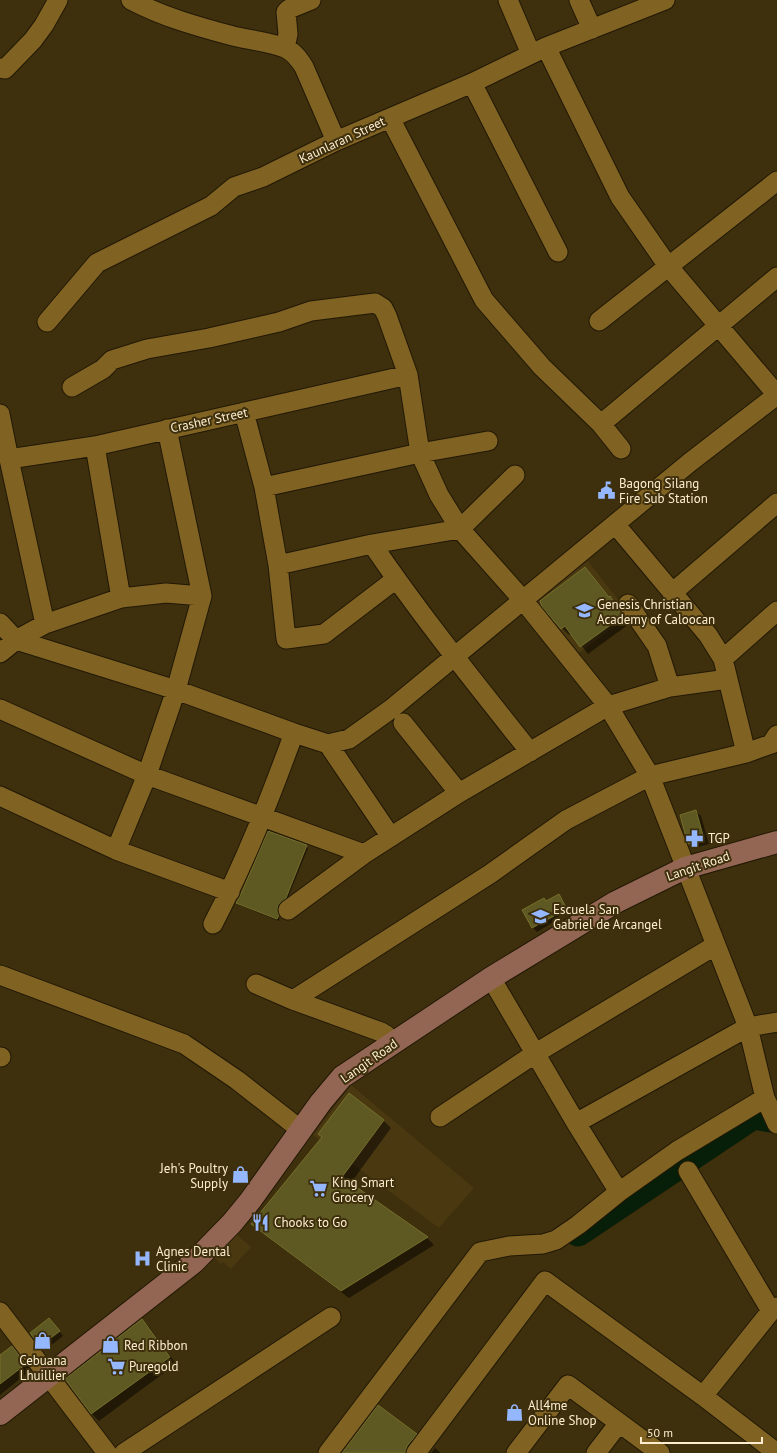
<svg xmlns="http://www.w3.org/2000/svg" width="777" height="1453" viewBox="0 0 777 1453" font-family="'PT Sans',sans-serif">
	<rect width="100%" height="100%" fill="#3e2f0d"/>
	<path fill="#4a3811" d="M588,561L630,615L579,653L538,606V596Z
		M351,1085L474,1188L439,1228L313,1135Z
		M233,1231L251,1247L231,1269L223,1262L221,1264L212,1256Z"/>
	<path fill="#0007" d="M585,568L617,605L629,624L588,654L572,633L569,635L562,628Z
		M696,812L701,816L709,844L694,848L689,843Z
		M306,846L308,848L287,900L280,908L279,921L239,905L237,903Z
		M559,896L563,900L569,911L556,918L557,920L537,932L533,928L524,910L547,902Z
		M349,1095L384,1121L391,1128L350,1184L427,1238L434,1245L349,1298L260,1231L253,1224L323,1138L319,1134Z
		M142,1320L149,1327L176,1364L99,1421L92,1414L66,1379Z
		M54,1324L63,1336L45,1350L31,1333Z
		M12,1347L31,1370L0,1395V1356Z
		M416,1435L419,1438L410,1453H342Z
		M435,1448L441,1453H431Z"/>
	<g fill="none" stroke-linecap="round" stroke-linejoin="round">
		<path stroke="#071e08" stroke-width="29" d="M578,1232L753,1115L777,1119"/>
	</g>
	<path fill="#5e5922" stroke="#756f2b" d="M585,567L609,597L610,596L623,616L580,647L565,626L561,629L542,607L540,601Z
		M696,810L704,839L688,844L680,815Z
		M268,831L307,845L286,898L278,906L277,911L279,915L277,919L236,903L240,896Z
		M559,894L566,907L553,914L554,916L532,928L522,910L544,898L546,901Z
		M349,1093L384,1120L342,1177L428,1237L341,1291L251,1224L322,1137L318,1134Z
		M49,1318L60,1331L40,1346L30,1333Z
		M142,1319L170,1357L91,1414L65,1379Z
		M12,1346L26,1364L0,1384V1355Z
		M378,1405L417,1434L407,1446L405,1453H342Z"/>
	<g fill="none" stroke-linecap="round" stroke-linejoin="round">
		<defs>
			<path id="street" d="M131,0C163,17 199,27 233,36C250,40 269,42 285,48C294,52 299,59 304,67L336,141
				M508,0L531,54
				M579,0L592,29
				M546,47L620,197L668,266L777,395
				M285,48L288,34L286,12L289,9L311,0
				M0,68L5,69L33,40L44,25L58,0
				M472,83L558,252
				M390,118L484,300L542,367L601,424L621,449
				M599,321L777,181
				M47,322L97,263L211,206L234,187L263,177L336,141L472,83L546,47L665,0
				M72,387L103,369L112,360L147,349L209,338L279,322L311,311L375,303L383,308L387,316L408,375L420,453L439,495L460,529L523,600L608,706L650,776L748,1027L765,1098L777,1124
				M244,412L264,487L278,565L286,639L324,634L396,579
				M0,414L9,459L45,624
				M601,424L777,277
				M95,446L121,598
				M9,459L95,446L408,375
				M264,487L420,453L488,441
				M615,524L708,635L723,659L746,753
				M372,544C421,616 476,684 530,752
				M278,565L372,544L460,529L515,475
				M672,593L777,503
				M628,604L657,646L670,687
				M0,623L16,640L176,690L294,733L328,744L349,739L391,709L689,463L777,395
				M0,653L16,640L45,624L121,598L166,593L202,596
				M723,659L777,611
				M0,709L147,775L364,854
				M403,723L459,793
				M328,744L391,837
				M0,796L116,850L230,892
				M116,850L147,775L176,690L202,596L167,429
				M288,910L364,854L459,793L608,706L670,687L728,679
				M213,924C245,863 270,798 294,733
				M0,975L184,1044L237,1080L301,1130
				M491,978L576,1123L619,1192
				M256,984L293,1000L381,1032L386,1035L393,1043
				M293,1000L490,874L566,820L650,776L746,753L771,744L777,735
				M0,1057H1
				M440,1117L536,1053L716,945
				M576,1123L748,1027L777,1022
				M688,1171L771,1311
				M0,1312L107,1453
				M703,1396L771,1311L777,1307
				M124,1453L331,1317
				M328,1453L480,1252L509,1246L543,1244L556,1240L578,1225L619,1192L677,1151L765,1098
				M416,1453L545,1281L703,1396L777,1453
				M516,1453L568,1385L660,1453
				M596,1453L619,1423"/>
			<path id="secondary" d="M0,1414L194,1262L232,1223L250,1201L321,1102L342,1077L491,978L616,902L685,868L777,842"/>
		</defs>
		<use href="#street" stroke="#211805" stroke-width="21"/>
		<use href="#secondary" stroke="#211805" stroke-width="24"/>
		<use href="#street" stroke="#806322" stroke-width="19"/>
		<use href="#secondary" stroke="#936653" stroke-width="22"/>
	</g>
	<defs>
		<symbol id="civic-bare" viewBox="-9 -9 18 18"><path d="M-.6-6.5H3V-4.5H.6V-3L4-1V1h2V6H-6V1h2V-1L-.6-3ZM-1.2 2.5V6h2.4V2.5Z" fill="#95b7fd" stroke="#3e2f0d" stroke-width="2.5" paint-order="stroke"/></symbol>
		<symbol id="school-bare" viewBox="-9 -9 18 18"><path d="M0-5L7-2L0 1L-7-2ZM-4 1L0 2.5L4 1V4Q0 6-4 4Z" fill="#95b7fd" stroke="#3e2f0d" stroke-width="2.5" paint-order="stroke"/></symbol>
		<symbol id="pharmacy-bare" viewBox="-9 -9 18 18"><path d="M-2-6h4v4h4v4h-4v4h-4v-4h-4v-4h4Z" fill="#95b7fd" stroke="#3e2f0d" stroke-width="2.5" paint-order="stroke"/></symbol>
		<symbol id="shop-bare" viewBox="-9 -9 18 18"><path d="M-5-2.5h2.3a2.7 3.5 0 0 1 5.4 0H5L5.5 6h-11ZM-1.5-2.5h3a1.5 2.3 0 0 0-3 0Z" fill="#95b7fd" stroke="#3e2f0d" stroke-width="2.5" paint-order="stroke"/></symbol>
		<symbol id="supermarket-bare" viewBox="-9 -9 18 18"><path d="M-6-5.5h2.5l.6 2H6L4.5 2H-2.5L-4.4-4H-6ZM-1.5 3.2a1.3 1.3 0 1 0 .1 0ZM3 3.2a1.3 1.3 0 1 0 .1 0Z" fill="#95b7fd" stroke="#3e2f0d" stroke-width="2.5" paint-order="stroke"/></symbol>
		<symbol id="restaurant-bare" viewBox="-9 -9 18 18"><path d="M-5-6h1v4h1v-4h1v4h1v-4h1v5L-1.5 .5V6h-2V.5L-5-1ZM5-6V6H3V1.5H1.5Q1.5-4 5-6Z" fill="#95b7fd" stroke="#3e2f0d" stroke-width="2.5" paint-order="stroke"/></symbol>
		<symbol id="hospital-bare" viewBox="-9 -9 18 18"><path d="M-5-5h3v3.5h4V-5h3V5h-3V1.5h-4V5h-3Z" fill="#95b7fd" stroke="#3e2f0d" stroke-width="2.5" paint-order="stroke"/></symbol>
	</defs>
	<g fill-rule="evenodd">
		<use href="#civic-bare" x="594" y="478" width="25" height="25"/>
		<use href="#school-bare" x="572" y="598" width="25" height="25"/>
		<use href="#pharmacy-bare" x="682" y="826" width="25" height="25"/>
		<use href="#school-bare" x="528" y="904" width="25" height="25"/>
		<use href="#shop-bare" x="228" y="1162" width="25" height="25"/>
		<use href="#supermarket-bare" x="306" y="1176" width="25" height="25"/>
		<use href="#restaurant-bare" x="248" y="1210" width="25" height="25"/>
		<use href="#hospital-bare" x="130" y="1246" width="25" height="25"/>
		<use href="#shop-bare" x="30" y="1328" width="25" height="25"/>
		<use href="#shop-bare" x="98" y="1332" width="25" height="25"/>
		<use href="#supermarket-bare" x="104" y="1354" width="25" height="25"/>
		<use href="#shop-bare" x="502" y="1400" width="25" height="25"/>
	</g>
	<g text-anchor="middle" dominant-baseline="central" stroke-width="4" stroke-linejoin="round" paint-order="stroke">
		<g font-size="13" fill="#feeecf" stroke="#3e2f0d">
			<text transform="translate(342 140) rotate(-25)">Kaunlaran Street</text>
			<text transform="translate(209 420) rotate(-12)">Crasher Street</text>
			<text transform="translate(698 866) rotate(-19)">Langit Road</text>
			<text transform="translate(369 1061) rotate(-35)">Langit Road</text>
		</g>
		<g font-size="13" fill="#feeecf" stroke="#3e2f0d" text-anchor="start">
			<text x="619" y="483">Bagong Silang<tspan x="619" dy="15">Fire Sub Station</tspan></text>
			<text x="597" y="604">Genesis Christian<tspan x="597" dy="15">Academy of Caloocan</tspan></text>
			<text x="708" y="838">TGP</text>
			<text x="553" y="909">Escuela San<tspan x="553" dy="15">Gabriel de Arcangel</tspan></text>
			<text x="228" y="1168" text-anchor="end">Jeh's Poultry<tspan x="228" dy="15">Supply</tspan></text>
			<text x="332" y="1182">King Smart<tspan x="332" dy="15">Grocery</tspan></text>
			<text x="274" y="1222">Chooks to Go</text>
			<text x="156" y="1251">Agnes Dental<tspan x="156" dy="15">Clinic</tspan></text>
			<text x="124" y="1345">Red Ribbon</text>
			<text x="43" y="1360" text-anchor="middle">Cebuana<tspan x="43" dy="15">Lhuillier</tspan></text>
			<text x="129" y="1366">Puregold</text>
			<text x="528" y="1405">All4me<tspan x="528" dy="15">Online Shop</tspan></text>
		</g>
	</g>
	<path d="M641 1437v6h121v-6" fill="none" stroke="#feeecf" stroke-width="2"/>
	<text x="647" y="1437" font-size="12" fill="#feeecf" stroke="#3e2f0d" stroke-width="3" paint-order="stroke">50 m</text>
</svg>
